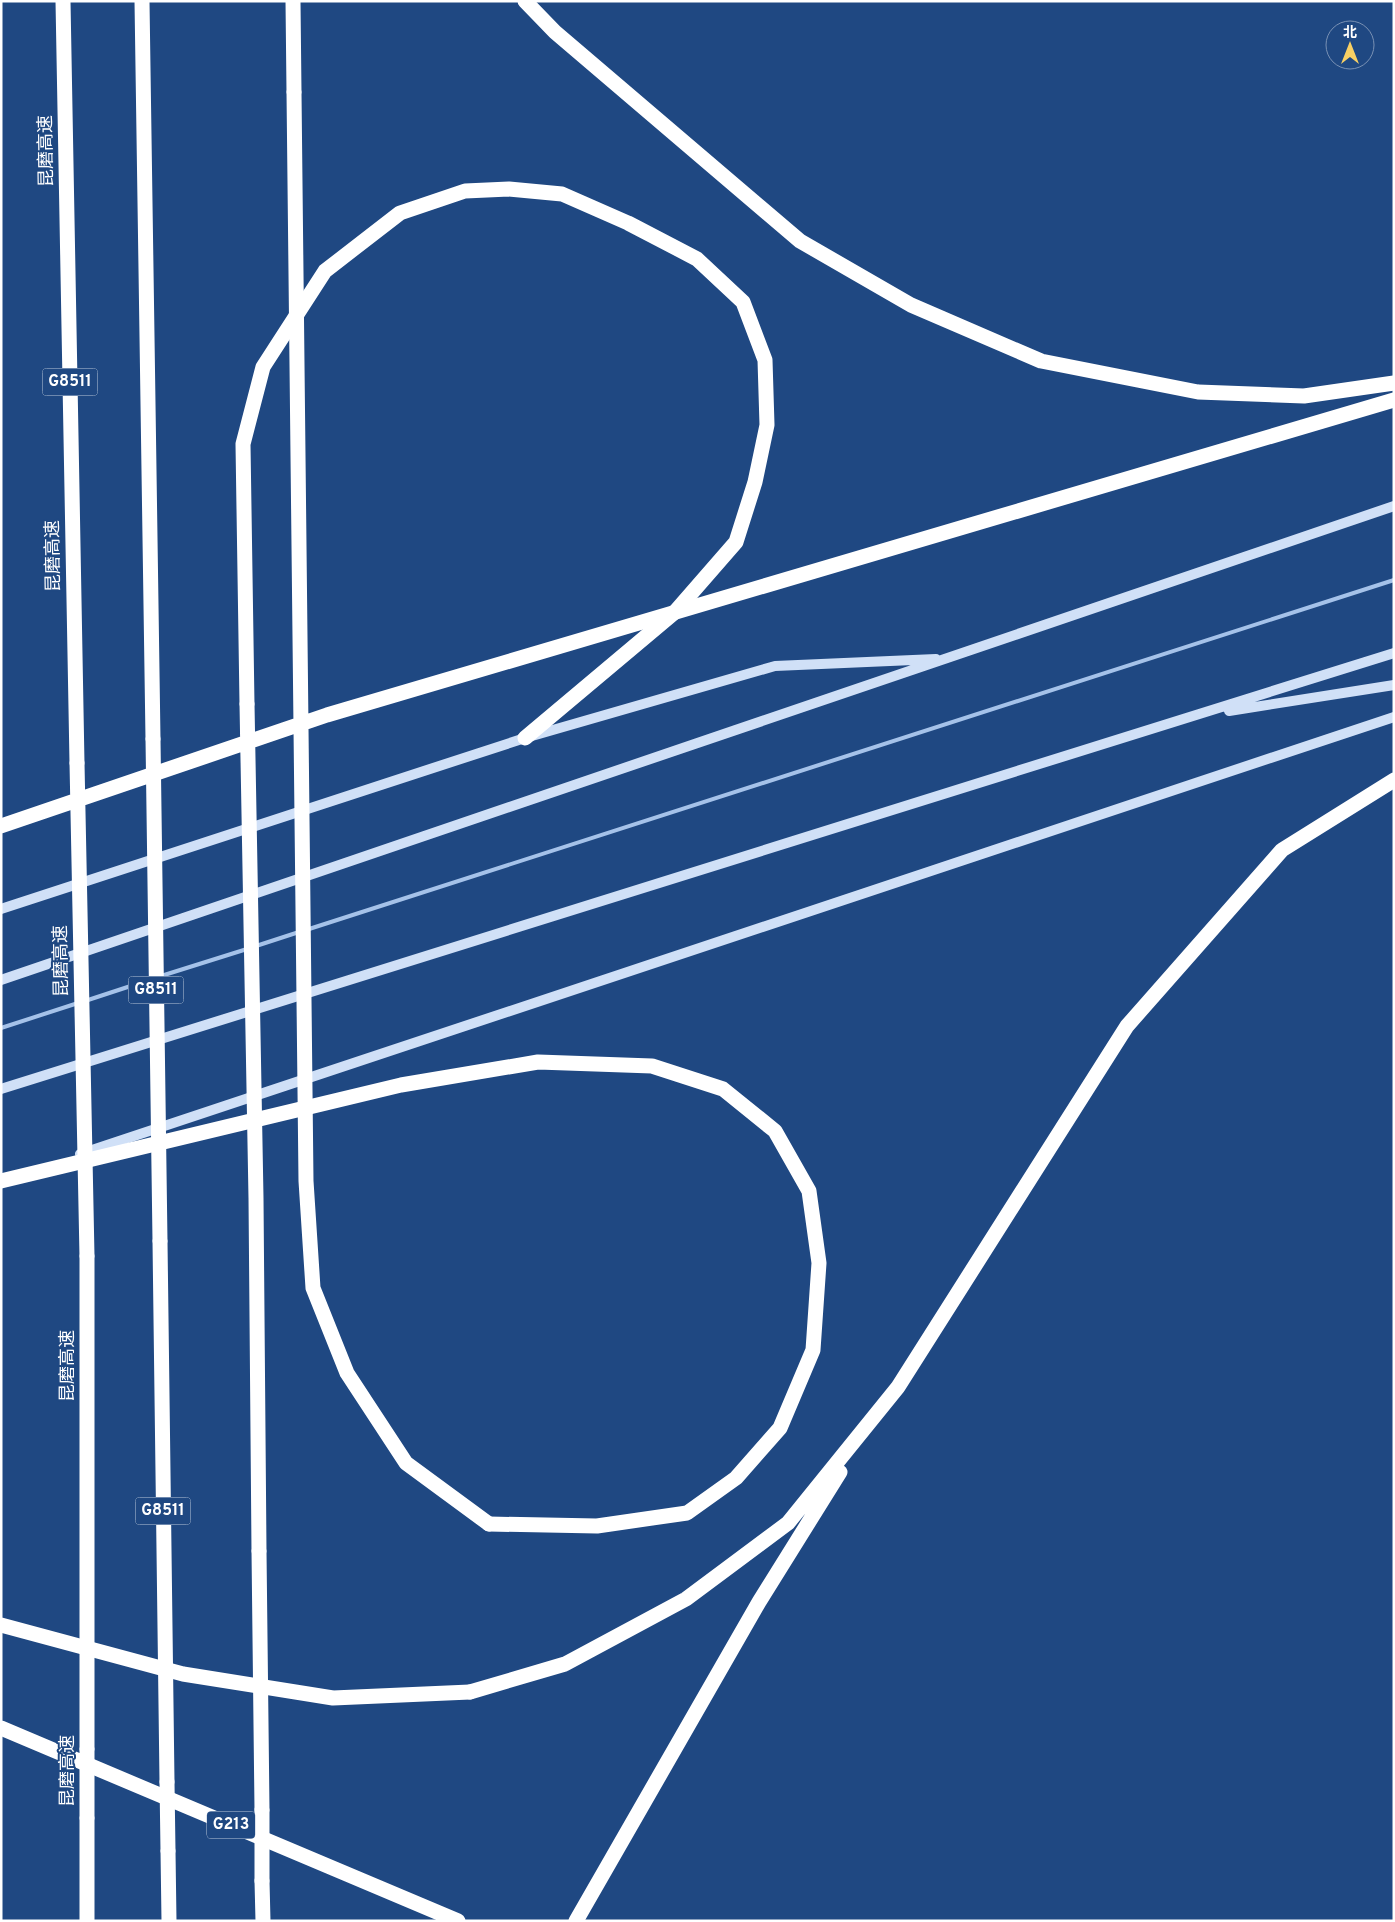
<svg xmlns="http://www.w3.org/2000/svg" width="1395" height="1922" viewBox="0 0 1395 1922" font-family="Overpass,'Noto Sans SC',sans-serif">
	<rect width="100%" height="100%" fill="#1f4882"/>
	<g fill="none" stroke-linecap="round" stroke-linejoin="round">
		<path stroke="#a5c2e9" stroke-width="4" d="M306,930L1394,580
			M256,946L299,932
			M161,976L247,949
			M85,1001L152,979
			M1,1028L78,1003"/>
		<path stroke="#d0e0f7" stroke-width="10" d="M1229,711L1394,685
			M1,909L525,738L775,666L936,659
			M1,980L1394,506
			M1,1089L1394,653
			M80,1154L1394,717"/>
		<path stroke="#fff" stroke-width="15" d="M63,1L77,763
			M142,1L153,739
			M293,1L294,92
			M525,1L555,32L800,241L911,305L1041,361L1198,392L1304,396L1394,383
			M247,704L243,444L263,367L325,271L400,213L465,191L509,189L562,194L628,223L697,259L743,302L765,360L767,425L755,482L736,542L675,612L525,738
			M1,1181L401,1085L538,1062L652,1066L723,1089L775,1131L809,1191L819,1263L813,1350L780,1428L736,1478L687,1513L597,1526L489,1524
			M160,1241L167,1782
			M259,1551L262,1810
			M470,1692L565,1664L686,1599L788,1523L898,1387L1127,1026L1282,850L1394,780
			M1,1728L458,1921
			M87,1749V1256
			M168,1851L169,1921
			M262,1881L263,1921
			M87,1921V1818
			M576,1921L759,1602L840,1472"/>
		<path stroke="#fff" stroke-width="15" d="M294,92L306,1181L313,1288L347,1373L406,1463L489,1524
			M247,704L256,1198L259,1551
			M153,739L160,1241
			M77,763L87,1256
			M1,826L327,715L1394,400
			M1,1625L183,1674L333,1698L470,1692
			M87,1749V1818
			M167,1782L168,1851
			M262,1810V1881"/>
	</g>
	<g text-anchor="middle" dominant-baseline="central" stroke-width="4" stroke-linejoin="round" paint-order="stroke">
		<g fill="#1f4882" stroke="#bcc8da" stroke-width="1">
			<rect x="42.5" y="368.5" width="55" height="27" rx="4"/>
			<rect x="128.5" y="976.5" width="55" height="27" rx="4"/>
			<rect x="135.5" y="1497.5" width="55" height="27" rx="4"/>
			<rect x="207" y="1811.5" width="48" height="27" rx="4"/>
		</g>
		<g font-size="16" font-weight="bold" fill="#fff">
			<text x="70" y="382">G8511</text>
			<text x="156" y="990">G8511</text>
			<text x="163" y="1511">G8511</text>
			<text x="231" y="1825">G213</text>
		</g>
		<g font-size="18" fill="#fff" stroke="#1f4882">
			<text transform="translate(47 151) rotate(-91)">昆磨高速</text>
			<text transform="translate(54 556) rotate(-91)">昆磨高速</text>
			<text transform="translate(62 961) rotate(-91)">昆磨高速</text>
			<text transform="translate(68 1366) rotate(-90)">昆磨高速</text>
			<text transform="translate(68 1771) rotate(-90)">昆磨高速</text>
		</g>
	</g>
	<rect width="1395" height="1922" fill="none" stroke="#ffffff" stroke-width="5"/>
	<g transform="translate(1350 45)"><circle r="24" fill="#1f4882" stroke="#7991b4"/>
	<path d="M0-4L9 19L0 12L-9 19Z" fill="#f8d064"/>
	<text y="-8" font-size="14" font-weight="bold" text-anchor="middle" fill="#ffffff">北</text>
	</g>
</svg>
